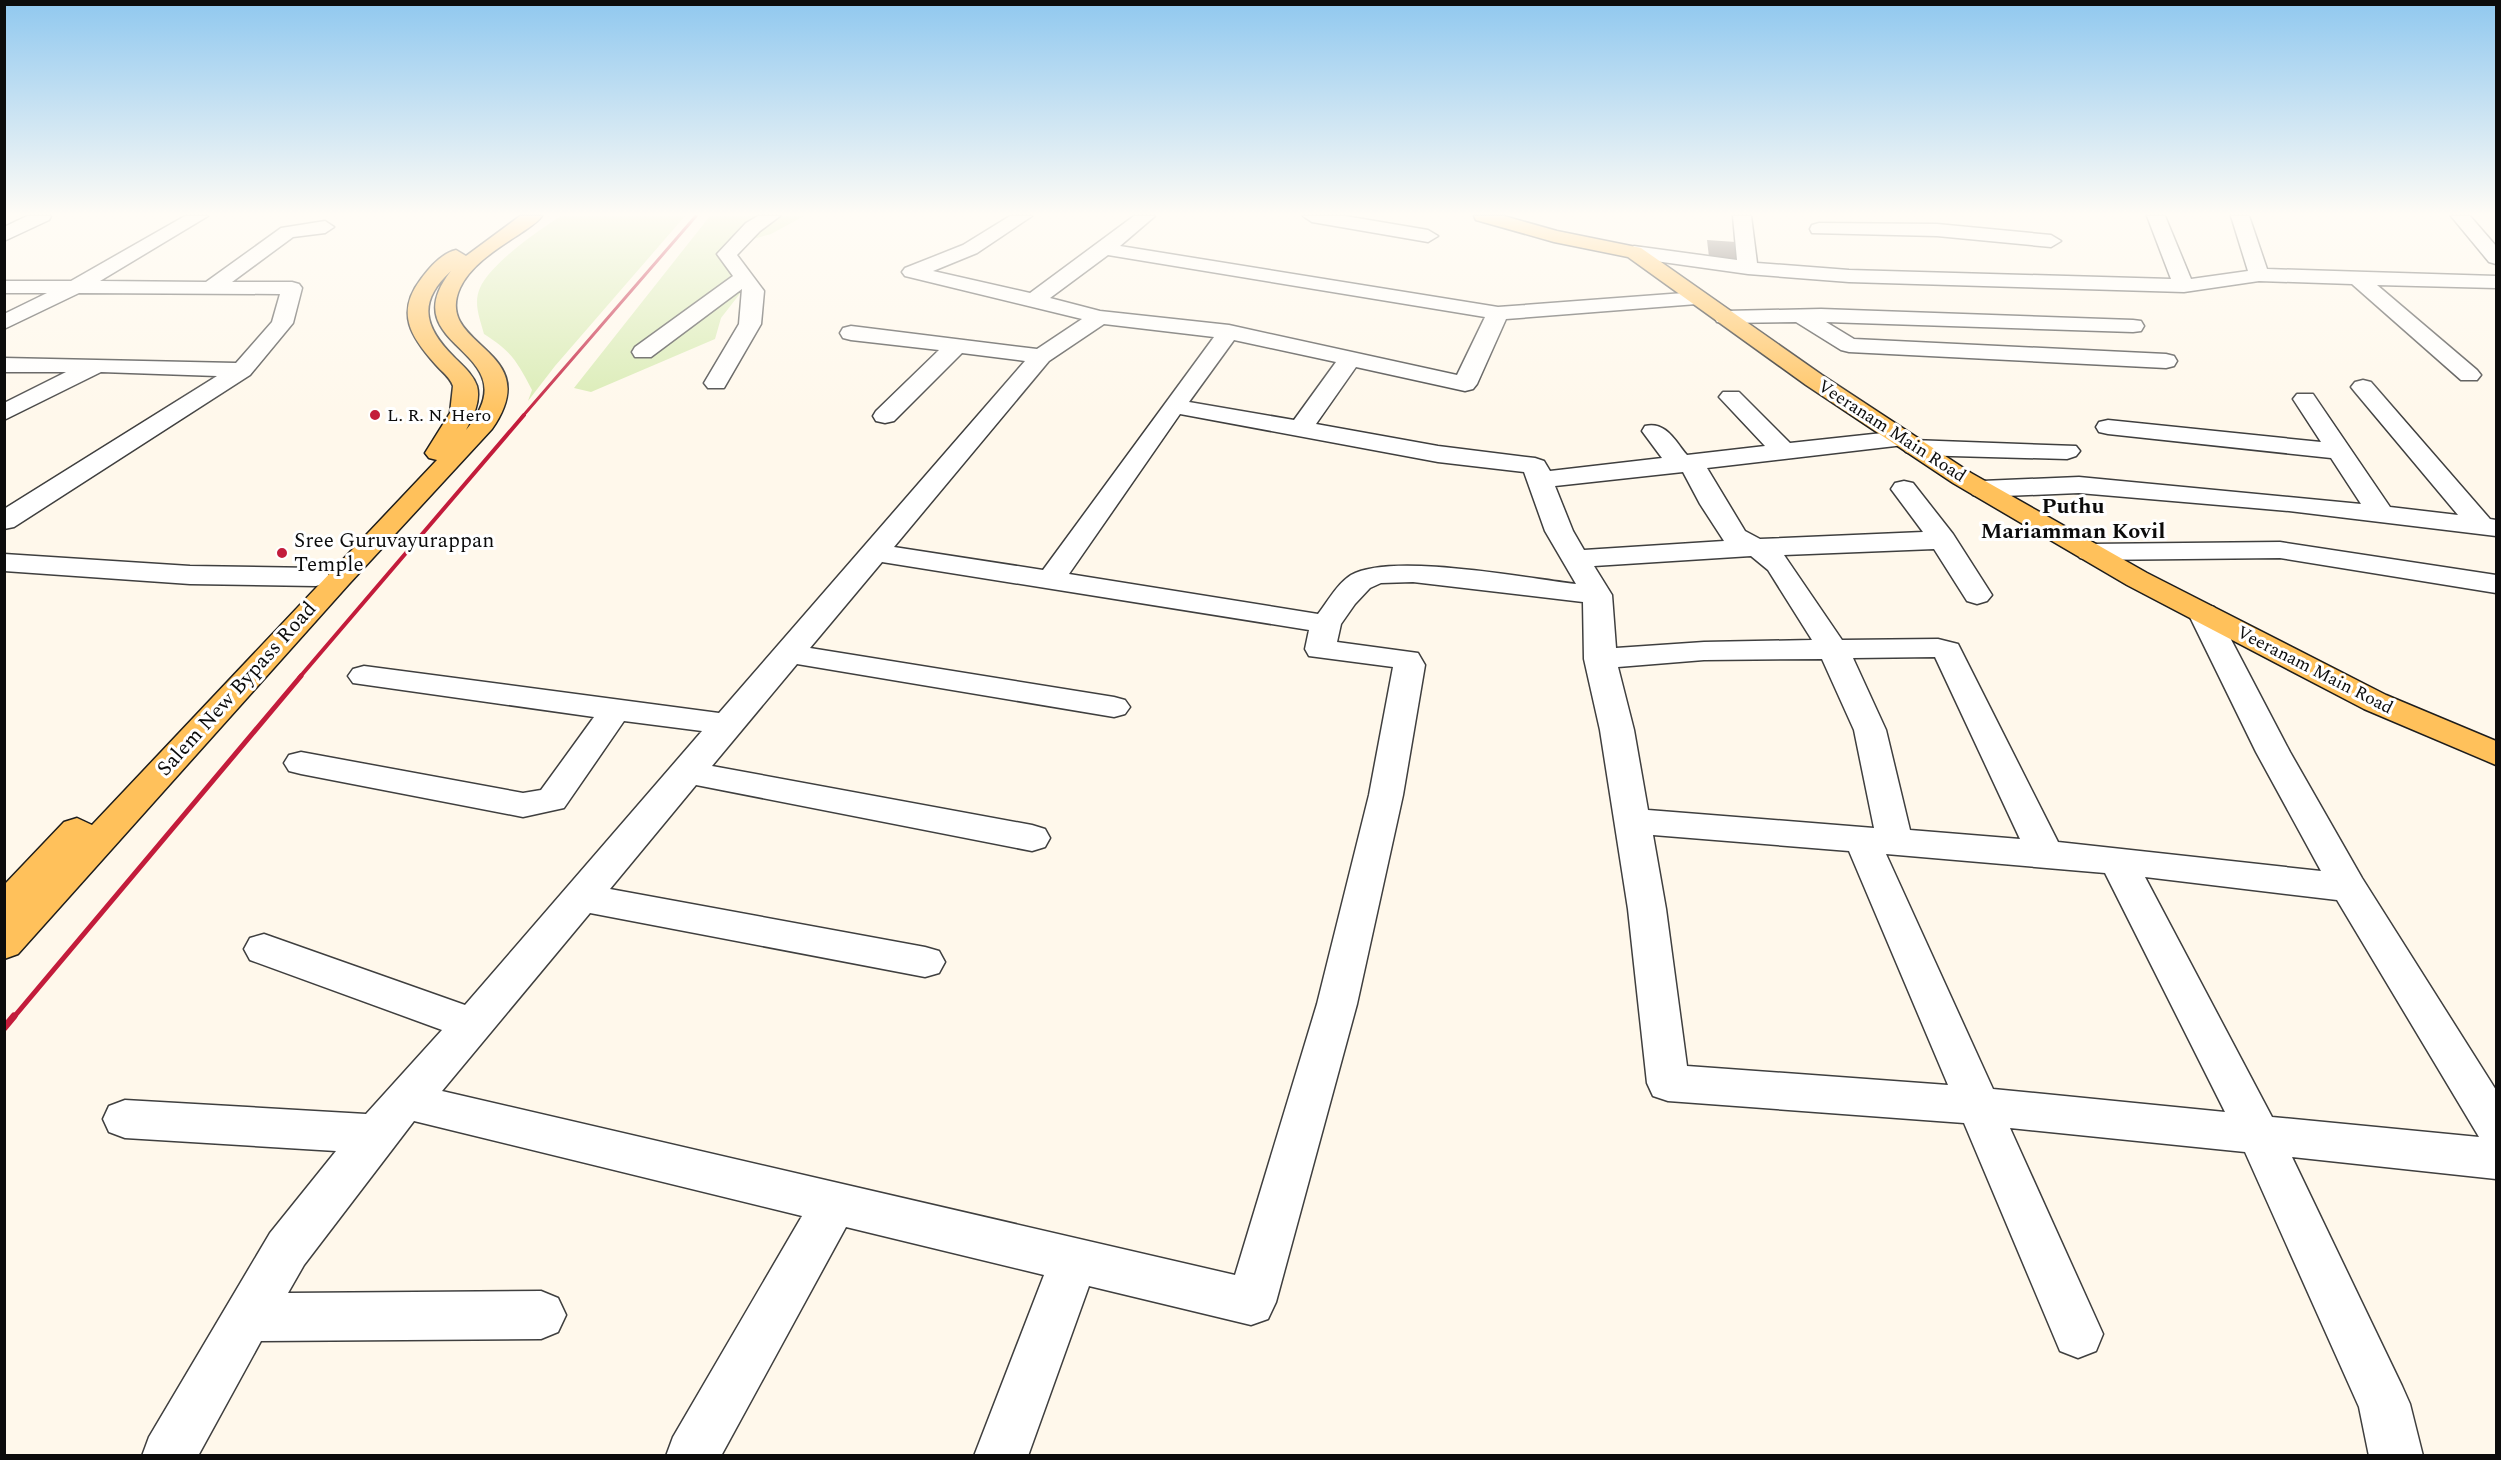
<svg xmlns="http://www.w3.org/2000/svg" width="2501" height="1460" viewBox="0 0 2501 1460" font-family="Spectral,serif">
	<rect width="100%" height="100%" fill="#fff8eb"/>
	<path fill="#d8ebb2" d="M561,216H685L555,366L528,401L532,390C517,361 511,351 484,334C480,319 473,303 480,288C490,264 539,230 561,216Z
		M710,216H804L771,234L728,246L731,273L742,291L721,318L715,339L591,392L574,388Z"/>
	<path fill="#554b48" d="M1707,240L1736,242L1738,261L1709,257Z"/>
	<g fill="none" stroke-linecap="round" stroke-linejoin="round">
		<defs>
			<path id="minor" d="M27,216H51L49,220L4,241V227Z
				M185,216H208L100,281L206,282L281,228L325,221L334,227L325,233L293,237L232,282H292L299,284L302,288L293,323L250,375L14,527L4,529V509L217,376L101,372L4,420V403L66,372H4V358L236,363L272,322L280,294L79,293L4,329V314L47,293H4V281H71Z
				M758,216H780L760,231L737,255L764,291L761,324L724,388H708L704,383L739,324L742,289L651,357H635L632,352L635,347L733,276L717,254L746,223Z
				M1010,216H1032L977,253L933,271L1030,293L1134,216H1155L1120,246L1498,307L1697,292L1704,294L1707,298L1704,302L1697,304L1506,319L1477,384L1473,389L1465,391L1356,367L1316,424L1438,446L1535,458L1544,461L1550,471L1662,458L1642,431L1645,426C1666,421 1675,441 1687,455L1765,446L1719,397L1723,392H1739L1790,443L1901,431L1910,433L1913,438L1912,440L2076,446L2080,451L2076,456L2067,459L1915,455L1906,452L1902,447L1904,445L1707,468L1745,531L1760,539L1923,532L1891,489L1895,483L1904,481L1913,483L1953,534L1992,595L1987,601L1977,604L1967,601L1934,549L1784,555L1842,640L1938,639L1958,644L2058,842L2321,871L2256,752L2188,613L2192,607L2203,604L2214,607L2290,752L2362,878L2496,1090V1179L2292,1157L2402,1386L2410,1404L2423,1456H2369L2359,1407L2245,1152L2010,1128L2103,1334L2096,1351L2078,1358L2060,1351L1964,1123L1668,1101L1653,1096L1647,1083L1628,909L1600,730L1584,659L1583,602L1413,582L1381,583L1370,588L1355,604L1341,624L1337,642L1418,653L1425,665L1403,795L1357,1004L1276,1302L1268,1319L1251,1325L1089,1286L1028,1456H974L1044,1275L846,1227L721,1456H666L673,1437L802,1216L414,1121L304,1265L288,1293L541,1291L558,1298L566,1315L558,1332L541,1339L261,1341L198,1456H142L149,1437L270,1233L336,1151L125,1138L109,1132L103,1119L109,1106L125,1100L366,1114L442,1030L250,960L244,949L250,938L264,934L465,1005L702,731L624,721L564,808L523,817L301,774L289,771L284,763L289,755L301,752L523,793L541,790L594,717L353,683L348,676L353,669L364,666L719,713L1025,361L962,353L894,421L885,423L876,421L873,416L876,411L939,350L851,340L843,338L840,333L843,328L851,326L1037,349L1082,319L905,276L902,272L905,268L963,245ZM1108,255L1485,317L1457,375L1229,325L1100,311L1050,298ZM1104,324L1214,337L1043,570L894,547L1049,361ZM1234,340L1336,362L1294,420L1189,402ZM1180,414L1438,462L1524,472L1545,531L1576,584C1526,578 1391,552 1351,575C1337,584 1328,601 1318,614L1069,574ZM1683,472L1700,504L1724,541L1584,550L1573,531L1555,486ZM1751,556L1768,570L1812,640L1704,642L1616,648L1612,595L1594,566ZM882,562L1309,630L1305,649L1309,656L1393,667L1369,795L1317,1004L1235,1275L442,1091L590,913L925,977L939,973L945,962L939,951L925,947L610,889L696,785L1032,851L1045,847L1050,838L1045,829L1032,825L712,766L797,664L1114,717L1125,714L1130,707L1125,700L1114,697L810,648ZM1935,657L2020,839L1910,830L1886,730L1853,658ZM1822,659L1854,730L1874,828L1648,810L1634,730L1618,667L1704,660ZM1653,835L1849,851L1948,1085L1687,1066L1666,909ZM1886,854L2105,873L2225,1112L1993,1089ZM2145,877L2337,900L2479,1137L2272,1117Z
				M1303,216H1345L1428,230L1438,236L1428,242L1312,222Z
				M1733,216H1751L1757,263L1849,270L2171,279L2147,216H2165L2191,279L2248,271L2231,216H2249L2267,269L2496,276V288L2377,285L2477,370L2481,375L2477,380H2461L2352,284L2259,281L2184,292L1849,282L1748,274L1634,258L1624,252L1634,246L1737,260Z
				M2451,216H2470L2496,246V264L2489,262Z
				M1819,223L1937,224L2051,235L2061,241L2051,247L1937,236L1812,233L1810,229L1812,225Z
				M1821,309L2133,320L2141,321L2144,326L2141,331L2133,332L1826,322L1854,339L2166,354L2174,356L2177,361L2174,366L2166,368L1849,352L1841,350L1796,322L1725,323L1717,322L1714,317L1717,312L1725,311Z
				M2363,380L2371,382L2490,519L2496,520V536L2289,511L2079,493L1982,497L1973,495L1969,489L1973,483L1982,481L2079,477L2361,504L2331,458L2108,434L2099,432L2096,427L2099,422L2108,420L2321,442L2293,399L2297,394H2313L2390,507L2458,515L2355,392L2351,387L2355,382Z
				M2280,542L2496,575V593L2280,558L2090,560L2080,558L2076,552L2080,546L2090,544Z
				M4,554L190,566L316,568L326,571L330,577L326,583L316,586L190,584L4,571Z"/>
			<path id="major" d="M520,216H542C537,223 528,228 521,233C500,247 471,264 460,288C433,348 548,348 492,429L349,584L18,954L4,959V885L64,822L77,818L92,825L437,460L429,458L425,453L450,413L453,386C450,377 442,372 436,365C411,337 395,313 421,279C429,268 442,253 456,250L466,256ZM451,271C389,350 534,348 466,430C473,417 481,401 477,386C473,374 462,365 454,357C424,327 417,302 451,271Z
				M1474,216H1504L1557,231L1641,248L1822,375L1971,473L2147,573L2386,695L2496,741V765L2364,709L2127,585L1953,483L1806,385L1628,257L1554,242L1476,220Z"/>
		</defs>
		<use href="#minor" stroke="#3f3f3f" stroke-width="3"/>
		<use href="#major" stroke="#1d1d1d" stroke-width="3"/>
		<use href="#minor" fill="#fff" fill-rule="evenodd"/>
		<use href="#major" fill="#ffc15b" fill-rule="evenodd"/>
		<path stroke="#c31c3b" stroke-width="3" d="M522,417L696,216"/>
		<path stroke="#c31c3b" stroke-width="4" d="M299,678L524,415"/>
		<path stroke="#c31c3b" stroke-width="5" d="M13,1018L301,676"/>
		<path stroke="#c31c3b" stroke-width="7" d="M4,1028L14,1016"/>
	</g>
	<linearGradient id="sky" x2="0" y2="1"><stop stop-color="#90c8ef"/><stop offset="0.51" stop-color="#fffcf6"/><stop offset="1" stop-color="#fffcf6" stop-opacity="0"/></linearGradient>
	<rect width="2501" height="420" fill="url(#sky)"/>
	<g fill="#c31c3b" stroke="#fff" stroke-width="2">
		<circle cx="375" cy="415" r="6"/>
		<circle cx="282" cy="553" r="6"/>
	</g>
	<g text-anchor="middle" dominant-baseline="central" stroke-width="6" stroke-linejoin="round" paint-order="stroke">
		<g font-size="18" fill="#0c0c0c" stroke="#fff" text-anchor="start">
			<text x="387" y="415">L. R. N. Hero</text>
		</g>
		<g font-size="18" fill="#0c0c0c" stroke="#fff">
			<text transform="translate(1892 431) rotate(33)">Veeranam Main Road</text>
			<text transform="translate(2315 670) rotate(27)">Veeranam Main Road</text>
		</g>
		<g font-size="21" fill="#0c0c0c" stroke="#fff" text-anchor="start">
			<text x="294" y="541">Sree Guruvayurappan<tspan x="294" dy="24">Temple</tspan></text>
		</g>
		<g font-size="21" fill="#0c0c0c" stroke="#fff">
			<text transform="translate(237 689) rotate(-48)">Salem New Bypass Road</text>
		</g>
		<g font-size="22" font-weight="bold" fill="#0c0c0c" stroke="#fff">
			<text x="2073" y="506">Puthu<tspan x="2073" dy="25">Mariamman Kovil</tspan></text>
		</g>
	</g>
	<rect width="2501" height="1460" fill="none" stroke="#0c0c0c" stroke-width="12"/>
</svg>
